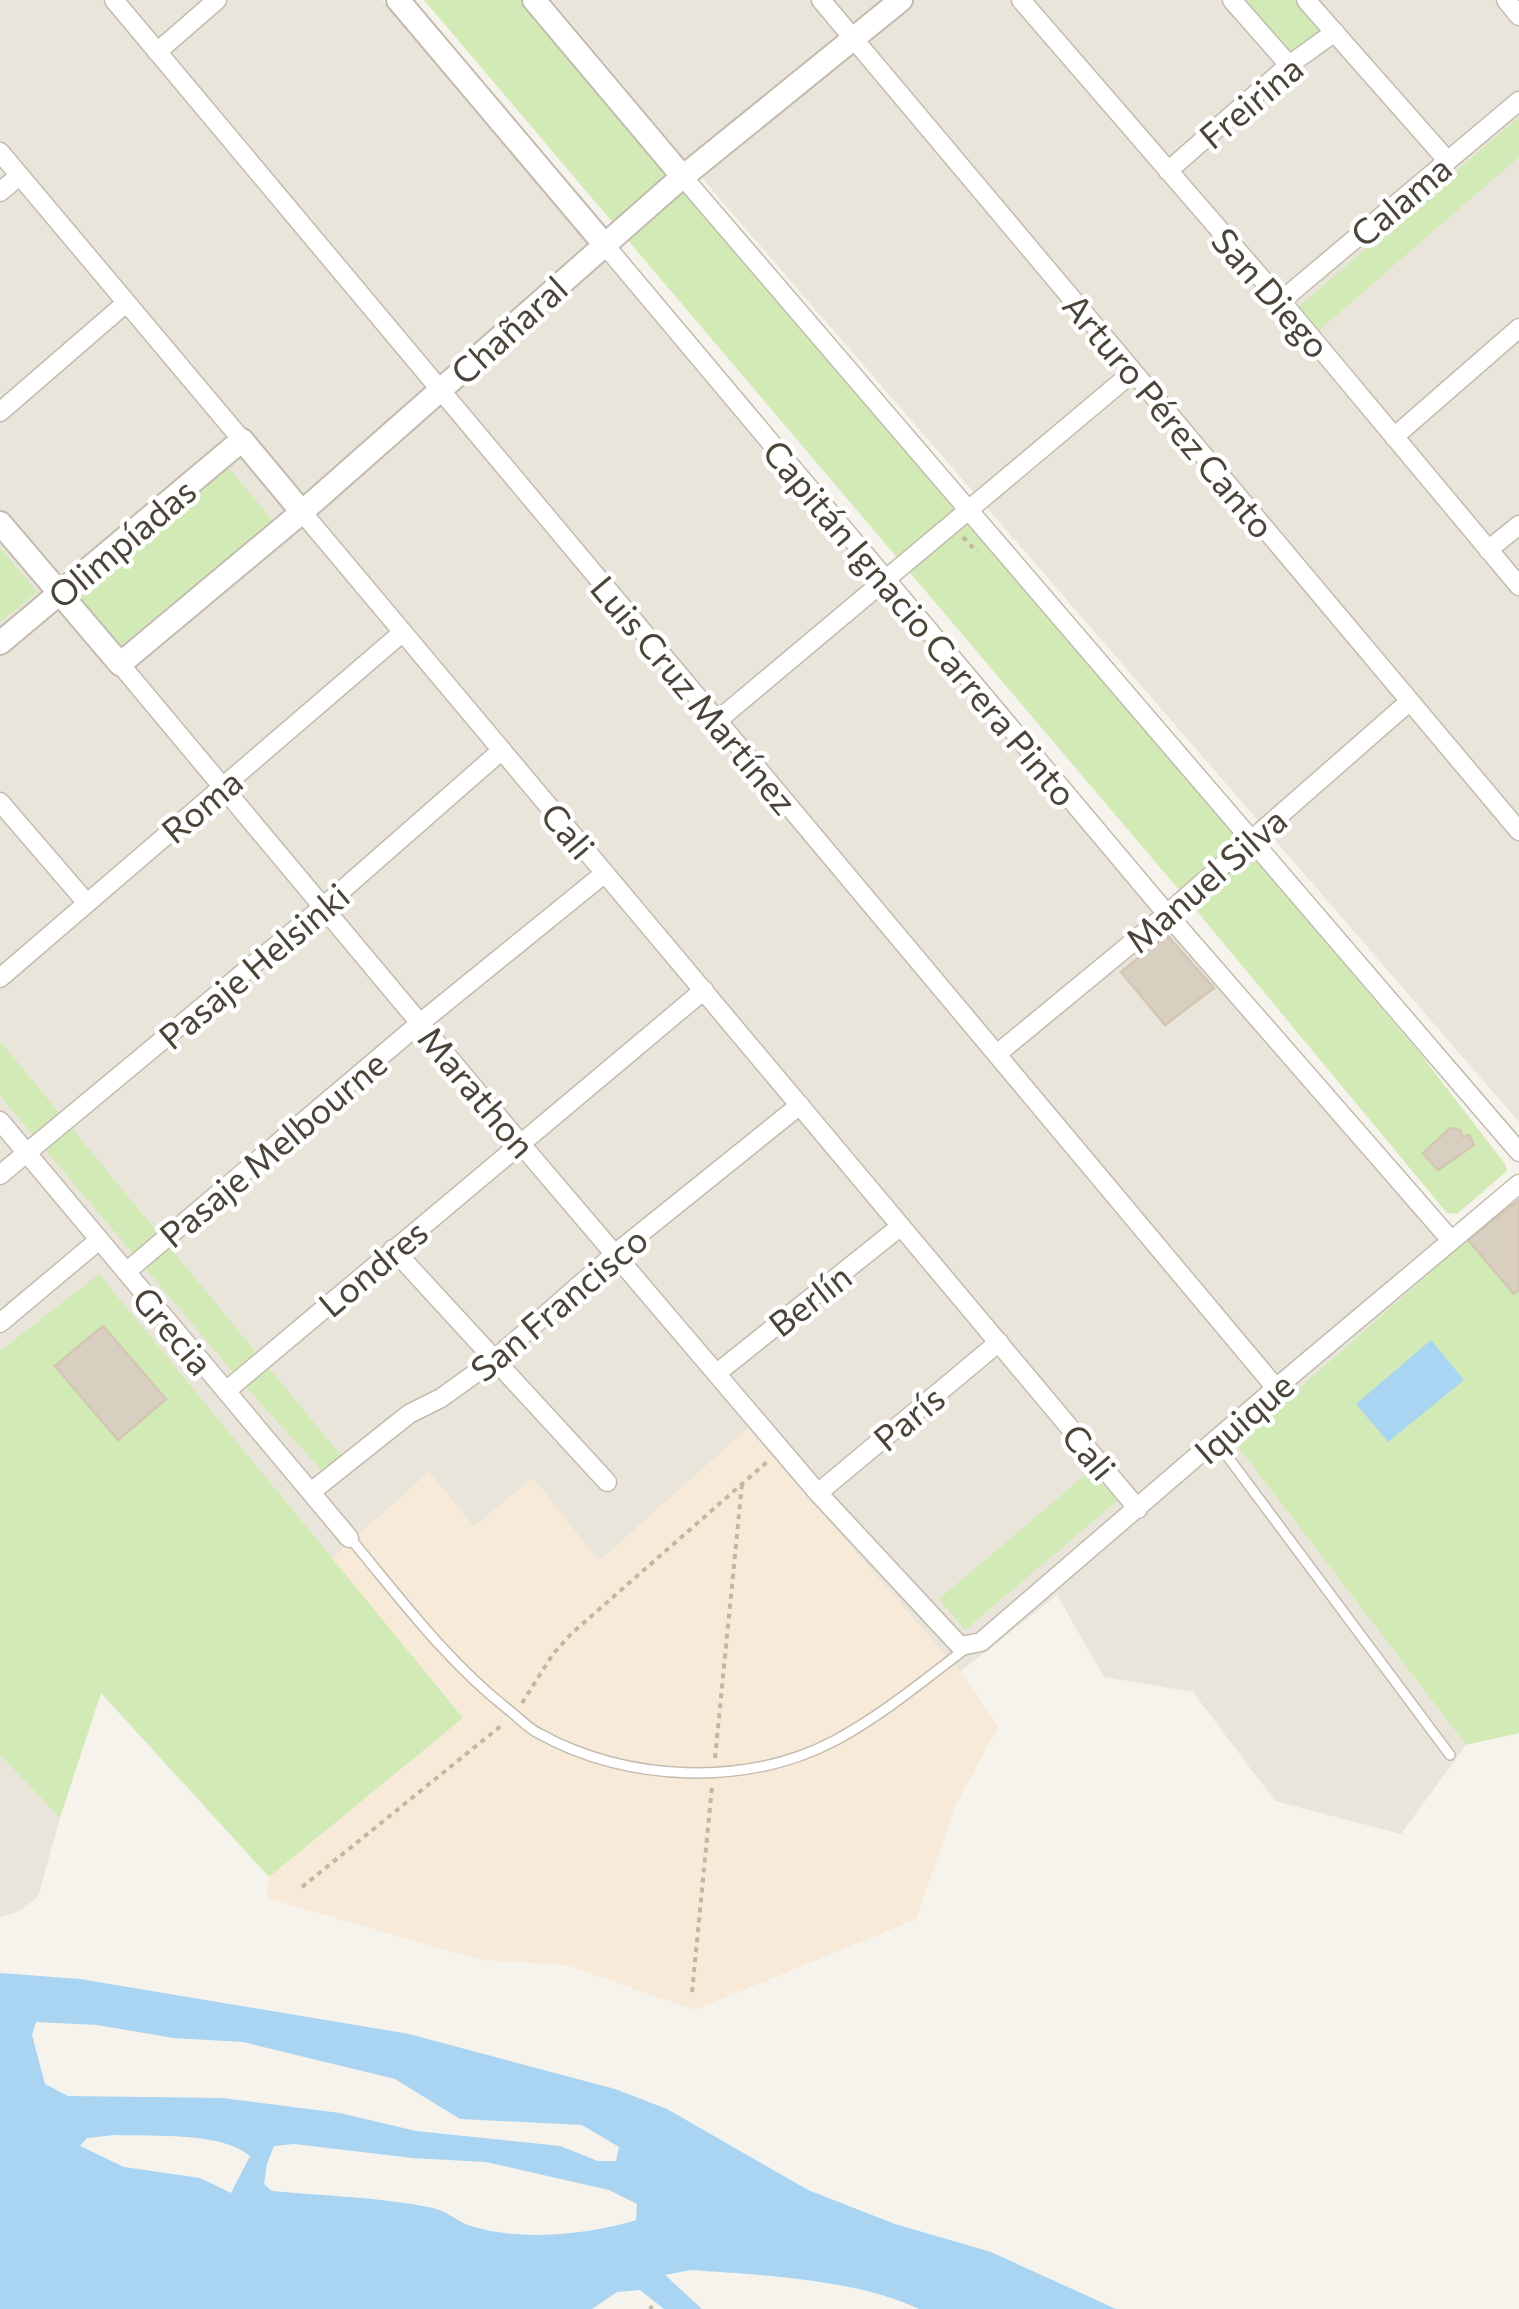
<svg xmlns="http://www.w3.org/2000/svg" width="1519" height="2309" viewBox="0 0 1519 2309" font-family="Commissioner,sans-serif">
	<rect width="100%" height="100%" fill="#f6f3ec"/>
	<path fill="#eae5da" d="M0,0H382L1451,1254L1236,1444L1466,1745L1401,1834L1275,1801L1193,1692L1104,1677L1057,1595L960,1672L748,1429L599,1562L533,1478L474,1527L429,1472L331,1560L99,1275L0,1351Z
		M552,0H1519V1122L686,160Z
		M0,1755L60,1818L38,1897L20,1911L0,1917Z"/>
	<path fill="#f7ead8" d="M748,1428L960,1672L998,1726L955,1807L916,1919L695,2010L566,1965L481,1960L266,1898L269,1877L463,1718L331,1560L429,1472L474,1527L533,1478L599,1561Z"/>
	<path fill="#d2eab5" d="M424,0H526L1422,1056L1505,1164L1507,1171L1457,1214L1447,1213L1191,904Z
		M1244,0H1293L1322,30L1289,55L1242,2Z
		M1519,117V157L1317,332L1297,308Z
		M224,462L273,521L119,647L74,594Z
		M0,548L37,592L0,622Z
		M0,1041L343,1458L323,1472L244,1385L0,1096Z
		M1519,1200V1733L1466,1745L1236,1444L1451,1254Z
		M99,1274L463,1718L269,1877L101,1693L60,1818L0,1755V1351Z
		M1090,1471L1117,1501L965,1630L939,1599Z"/>
	<path fill="#a9d4f2" fill-rule="evenodd" d="M1431,1340L1464,1380L1388,1442L1356,1404Z
		M0,1973L80,1979L409,2034L615,2089L667,2109L808,2190L895,2224L991,2252L1116,2309H919C856,2279 760,2275 691,2270L665,2275L702,2309H664L640,2290L617,2292L592,2309H0ZM36,2022L97,2025L173,2038L243,2042L395,2079L460,2119L582,2125L619,2147L616,2161H598L560,2146L416,2131L340,2113L222,2098L68,2096L45,2084L32,2035ZM114,2135C154,2137 220,2131 250,2156L231,2193L200,2178L124,2167L80,2146L87,2138ZM294,2144L412,2158L486,2162L609,2190L637,2204L636,2220C589,2235 516,2242 468,2225C456,2220 446,2211 433,2208C380,2197 325,2196 272,2191L264,2184L267,2164L274,2146Z"/>
	<path fill="#d8cfc1" stroke="#d3c7b4" stroke-width="2.5" d="M1167,935L1214,988L1165,1025L1121,972Z
		M1450,1128L1460,1130L1463,1137L1469,1135L1474,1145L1438,1170L1423,1153Z
		M1519,1200V1290L1514,1294L1468,1240Z
		M103,1326L166,1399L118,1440L55,1366Z"/>
	<g fill="none" stroke-linecap="round" stroke-linejoin="round">
		<defs>
			<path id="service" d="M1216,1441L1450,1755
				M350,1538C400,1598 448,1663 510,1711C520,1719 529,1729 540,1734C626,1782 747,1787 834,1741C881,1716 923,1681 965,1649"/>
			<path id="minor" d="M114,0L1276,1388
				M821,0L1519,831
				M1021,0L1281,301L1519,586
				M1232,0L1289,65
				M1306,0L1447,160
				M1506,0L1519,16
				M157,52L217,0
				M0,152L242,440
				M1168,171L1289,65L1335,32
				M683,177L1519,1152
				M0,192L19,176
				M604,244L1167,914L1450,1239
				M1281,301L1519,101
				M0,412L126,303
				M1394,437L1519,328
				M302,512L1138,1509
				M1488,550L1519,525
				M120,664L520,1143L818,1493L960,1646L981,1642L1276,1388L1519,1184
				M717,721L1133,372
				M0,802L86,902
				M0,978L403,632
				M997,1054L1167,914L1410,701
				M0,1121L349,1538
				M0,1175L324,906L502,750
				M393,1249L607,1482
				M126,1272L420,1023L605,873
				M0,1323L99,1240
				M717,1373L901,1226
				M226,1391L704,990
				M311,1492L409,1414L441,1398L495,1359L616,1253L800,1105
				M818,1493L999,1342"/>
			<path id="tertiary" d="M398,0L604,244
				M534,0L683,177
				M0,523L120,664L302,512L674,184L901,0
				M0,643L242,440L302,512"/>
		</defs>
		<use href="#service" stroke="#c2bbae" stroke-width="12"/>
		<use href="#minor" stroke="#c2bbae" stroke-width="21"/>
		<use href="#tertiary" stroke="#c2bbae" stroke-width="26"/>
		<path stroke="#c4b79f" stroke-width="4" stroke-dasharray="5 5" stroke-linecap="butt" d="M963,537L977,552
			M522,1703L553,1654L571,1634L767,1462
			M715,1758L742,1484
			M302,1887L502,1725
			M692,1992L712,1787
			M650,2306L652,2309"/>
		<use href="#service" stroke="#fff" stroke-width="9"/>
		<use href="#minor" stroke="#fff" stroke-width="18"/>
		<use href="#tertiary" stroke="#fff" stroke-width="22"/>
	</g>
	<g text-anchor="middle" dominant-baseline="central" stroke-width="9" stroke-linejoin="round" paint-order="stroke">
		<g font-size="35" fill="#4b4439" stroke="#fff">
			<text transform="translate(1250 101) rotate(-40)">Freirina</text>
			<text transform="translate(1400 200) rotate(-40)">Calama</text>
			<text transform="translate(1272 292) rotate(49)">San Diego</text>
			<text transform="translate(508 329) rotate(-42)">Chañaral</text>
			<text transform="translate(1170 415) rotate(50)">Arturo Pérez Canto</text>
			<text transform="translate(121 542) rotate(-40)">Olimpíadas</text>
			<text transform="translate(921 622) rotate(50)">Capitán Ignacio Carrera Pinto</text>
			<text transform="translate(695 694) rotate(50)">Luis Cruz Martínez</text>
			<text transform="translate(201 805) rotate(-40)">Roma</text>
			<text transform="translate(569 830) rotate(50)">Cali</text>
			<text transform="translate(1205 879) rotate(-41)">Manuel Silva</text>
			<text transform="translate(253 965) rotate(-40)">Pasaje Helsinki</text>
			<text transform="translate(478 1091) rotate(50)">Marathon</text>
			<text transform="translate(272 1148) rotate(-40)">Pasaje Melbourne</text>
			<text transform="translate(372 1267) rotate(-40)">Londres</text>
			<text transform="translate(809 1299) rotate(-38)">Berlín</text>
			<text transform="translate(558 1303) rotate(-40)">San Francisco</text>
			<text transform="translate(174 1330) rotate(50)">Grecia</text>
			<text transform="translate(908 1417) rotate(-40)">París</text>
			<text transform="translate(1243 1417) rotate(-41)">Iquique</text>
			<text transform="translate(1090 1451) rotate(50)">Cali</text>
		</g>
	</g>
</svg>
